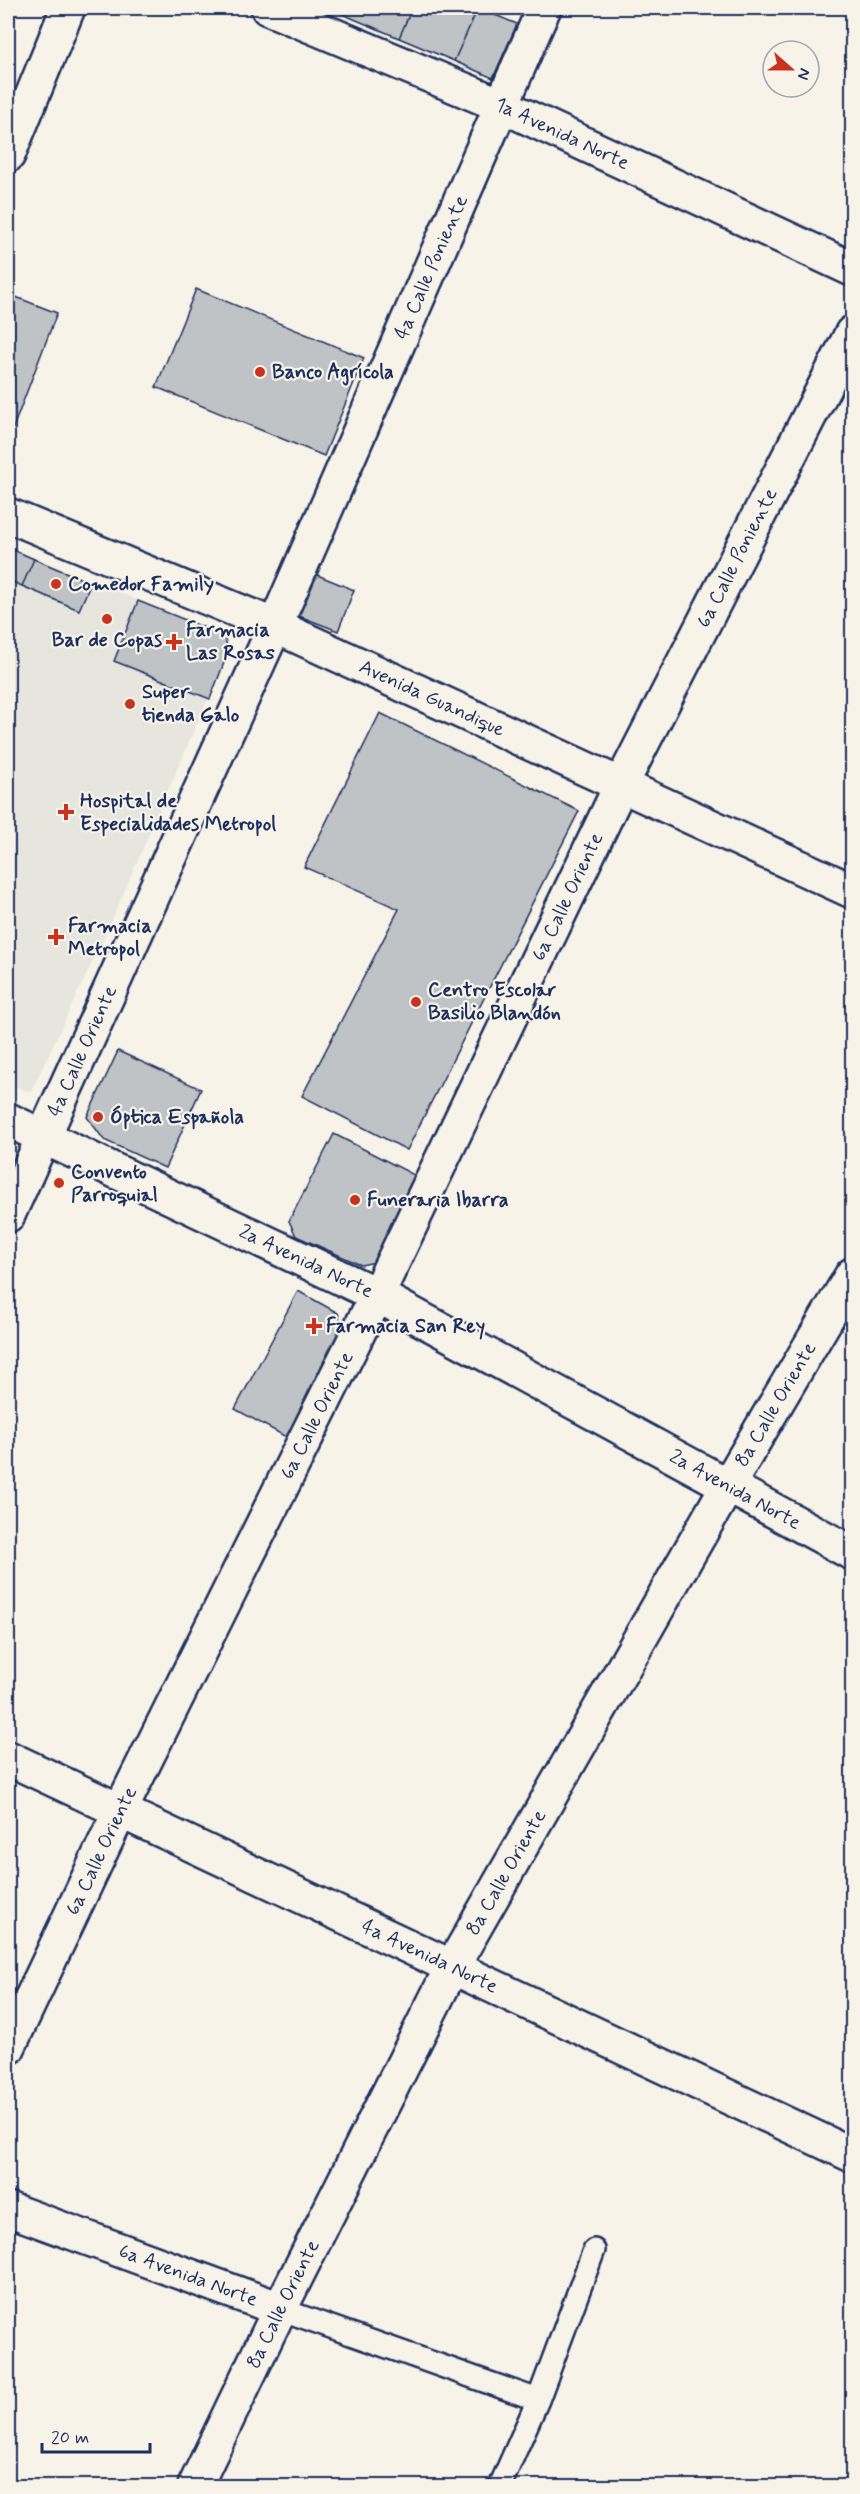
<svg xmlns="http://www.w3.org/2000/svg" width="860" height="2494" viewBox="0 0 860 2494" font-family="Mynerve,sans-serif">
	<rect width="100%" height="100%" fill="#f7f3e8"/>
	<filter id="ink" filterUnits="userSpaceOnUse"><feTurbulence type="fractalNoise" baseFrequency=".0167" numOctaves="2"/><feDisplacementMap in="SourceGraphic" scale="12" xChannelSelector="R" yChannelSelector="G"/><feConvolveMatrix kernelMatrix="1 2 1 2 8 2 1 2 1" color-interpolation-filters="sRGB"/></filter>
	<g filter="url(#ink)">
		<path fill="#e6e5de" d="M8,547L223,635L229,650L107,931L31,1092L8,1084Z"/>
		<path fill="#c0c3c5" stroke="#1b2f5e" stroke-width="1.5" d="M328,8H412L399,38Z
			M412,8H478L454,61L399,38Z
			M478,8L517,24L493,78L454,61Z
			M196,289L364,358L324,456L156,387Z
			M8,294L57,313L8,441Z
			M9,548L34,559L22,586L8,580Z
			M34,559L91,583L79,610L22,586Z
			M310,572L354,590L338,631L294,614Z
			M138,601L223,635L229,650L210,699L114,661Z
			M380,713L579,811L407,1150L302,1096L399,909L304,867Z
			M118,1051L201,1089L165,1168L104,1140L87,1117Z
			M334,1134L422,1179L380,1261L361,1265L296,1236L289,1221Z
			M298,1291L338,1313L344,1333L288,1438L235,1409Z"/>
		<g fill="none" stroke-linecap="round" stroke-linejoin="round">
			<defs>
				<path id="lane" d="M280,2309L538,2400
					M500,2486L538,2400L594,2250"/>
				<g id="street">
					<path id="s1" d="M268,8L503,106L852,269"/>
					<path d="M8,155L68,8"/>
					<path id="s2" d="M8,1215L275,626L544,8"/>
					<path id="s3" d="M8,1758L852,2155"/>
					<path id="s4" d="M8,2048L121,1809L377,1295L622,783L852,333"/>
					<path id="s5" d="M8,2209L280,2309"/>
					<path id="s6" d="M195,2486L280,2309L452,1967L728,1485L852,1275"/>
				</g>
				<g id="secondary">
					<path id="s7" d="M8,515L275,626L852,891"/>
					<path id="s8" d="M8,1120L377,1295L852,1553"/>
				</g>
			</defs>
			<use href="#lane" stroke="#1b2f5e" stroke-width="26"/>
			<use href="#street" stroke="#1b2f5e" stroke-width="38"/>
			<use href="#secondary" stroke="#1b2f5e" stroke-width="38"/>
			<use href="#lane" stroke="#f7f3e8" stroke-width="21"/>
			<use href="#street" stroke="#f7f3e8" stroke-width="33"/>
			<use href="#secondary" stroke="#f7f3e8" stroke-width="33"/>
		</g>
	</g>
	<g fill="#c8321e" stroke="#f7f3e8" stroke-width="2">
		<circle cx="260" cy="372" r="6"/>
		<circle cx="56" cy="584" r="6"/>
		<circle cx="107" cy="619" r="6"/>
		<path d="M171 633h6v6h6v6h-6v6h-6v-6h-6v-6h6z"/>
		<circle cx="130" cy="704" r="6"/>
		<path d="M63 803h6v6h6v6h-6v6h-6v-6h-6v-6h6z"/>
		<path d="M53 928h6v6h6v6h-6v6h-6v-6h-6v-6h6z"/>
		<circle cx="416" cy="1002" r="6"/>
		<circle cx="98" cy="1117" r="6"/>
		<circle cx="59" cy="1183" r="6"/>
		<circle cx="355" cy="1200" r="6"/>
		<path d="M311 1317h6v6h6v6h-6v6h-6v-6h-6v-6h6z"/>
	</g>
	<g text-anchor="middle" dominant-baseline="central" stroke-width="4.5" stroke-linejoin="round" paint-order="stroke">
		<g font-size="20" fill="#1b2f5e" stroke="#f7f3e8">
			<text stroke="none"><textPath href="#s1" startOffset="320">1a Avenida Norte</textPath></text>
			<text stroke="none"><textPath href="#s2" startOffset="1038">4a Calle Poniente</textPath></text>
			<text stroke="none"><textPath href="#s4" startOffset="1659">6a Calle Poniente</textPath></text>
			<text stroke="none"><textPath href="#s7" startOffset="462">Avenida Guandique</textPath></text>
			<text stroke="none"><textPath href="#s4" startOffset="1280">6a Calle Oriente</textPath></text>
			<text stroke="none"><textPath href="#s2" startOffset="180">4a Calle Oriente</textPath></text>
			<text stroke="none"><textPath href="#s8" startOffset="330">2a Avenida Norte</textPath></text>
			<text stroke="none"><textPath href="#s6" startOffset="1228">8a Calle Oriente</textPath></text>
			<text stroke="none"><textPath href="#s4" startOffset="704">6a Calle Oriente</textPath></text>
			<text stroke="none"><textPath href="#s8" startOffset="816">2a Avenida Norte</textPath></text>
			<text stroke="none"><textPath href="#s4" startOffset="218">6a Calle Oriente</textPath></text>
			<text stroke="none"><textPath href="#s6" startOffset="688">8a Calle Oriente</textPath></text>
			<text stroke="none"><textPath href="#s3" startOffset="466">4a Avenida Norte</textPath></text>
			<text stroke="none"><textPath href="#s5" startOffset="192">6a Avenida Norte</textPath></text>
			<text stroke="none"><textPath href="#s6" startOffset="202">8a Calle Oriente</textPath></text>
		</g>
		<g font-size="20" font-weight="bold" fill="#1b2f5e" stroke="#f7f3e8" text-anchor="start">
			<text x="272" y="372">Banco Agrícola</text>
			<text x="68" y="584">Comedor Family</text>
			<text x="186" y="630">Farmacia<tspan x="186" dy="23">Las Rosas</tspan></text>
			<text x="107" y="640" text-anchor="middle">Bar de Copas</text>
			<text x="142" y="692">Super<tspan x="142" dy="23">tienda Galo</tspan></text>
			<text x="80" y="801">Hospital de<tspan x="80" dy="23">Especialidades Metropol</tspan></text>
			<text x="68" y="926">Farmacia<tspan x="68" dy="23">Metropol</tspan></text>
			<text x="428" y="990">Centro Escolar<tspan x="428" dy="23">Basilio Blandón</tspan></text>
			<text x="110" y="1117">Óptica Española</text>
			<text x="71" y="1172">Convento<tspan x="71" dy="23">Parroquial</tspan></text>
			<text x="367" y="1200">Funeraria Ibarra</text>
			<text x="326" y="1326">Farmacia San Rey</text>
		</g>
	</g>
	<rect width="860" height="2494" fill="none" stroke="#f7f3e8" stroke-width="30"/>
	<rect x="15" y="15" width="830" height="2464" fill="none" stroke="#1b2f5e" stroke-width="2" filter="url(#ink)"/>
	<g transform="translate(791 69) rotate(111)"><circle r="28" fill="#f7f3e8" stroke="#9fa5b1" stroke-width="1.5"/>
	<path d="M0-4.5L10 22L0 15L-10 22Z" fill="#c8321e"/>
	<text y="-9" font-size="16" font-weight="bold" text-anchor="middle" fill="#1b2f5e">N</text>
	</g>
	<path d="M42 2443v9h108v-9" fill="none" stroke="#1b2f5e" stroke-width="3"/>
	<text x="51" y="2443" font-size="18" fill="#1b2f5e" stroke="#f7f3e8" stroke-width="4.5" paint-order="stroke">20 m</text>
</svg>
